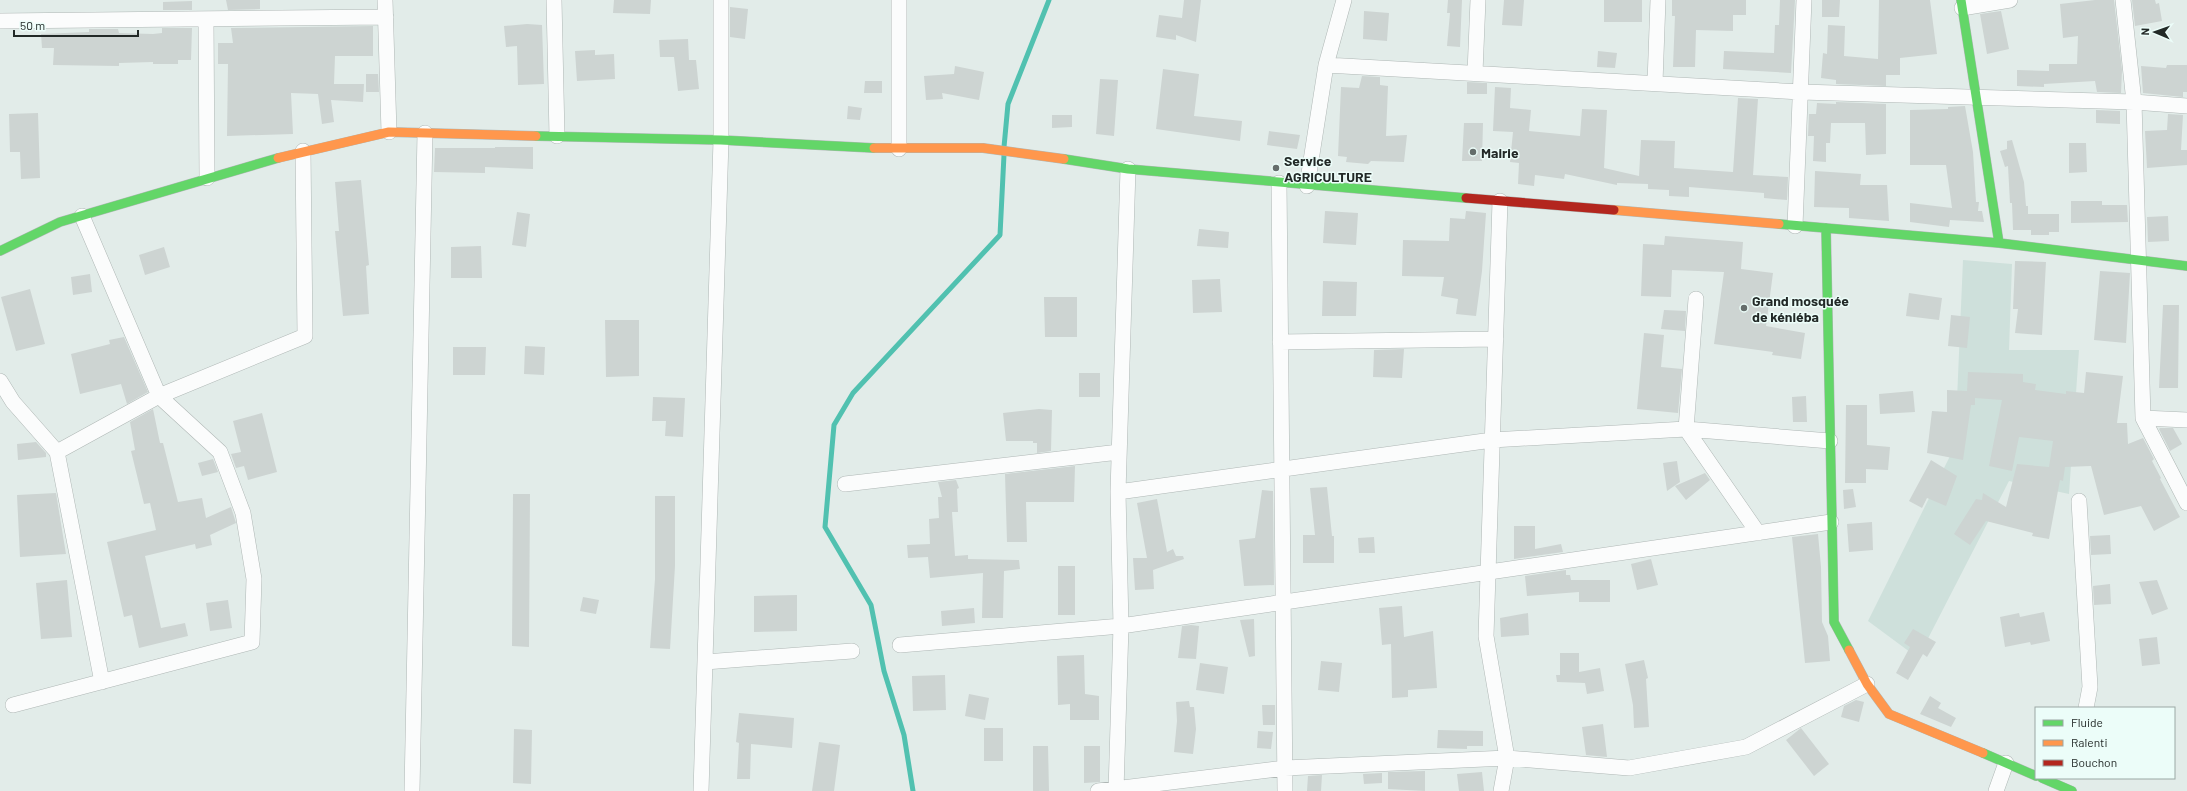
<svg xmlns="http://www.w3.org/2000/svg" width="2187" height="791" viewBox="0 0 2187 791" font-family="Barlow,sans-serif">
	<rect width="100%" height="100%" fill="#e2ece9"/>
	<path fill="#cee0db" d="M1963,260L2012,264L2009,350H2079L2069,494L2009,481L1918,658L1868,621L1955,446Z"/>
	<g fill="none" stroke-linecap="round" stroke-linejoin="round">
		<path stroke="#51c1b0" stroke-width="5" d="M1004,147L1008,104L1049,0
			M913,791L904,735L884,671L871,605L825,527L834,425L853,393L1000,235L1004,155"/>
	</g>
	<path fill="#cdd4d2" d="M226,0H260V9L228,10Z
		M614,0H651L650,14L613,13Z
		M1184,0H1201L1196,42L1176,35V40L1156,37L1159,15L1182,18Z
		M1448,0H1462L1460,47L1447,46L1450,13H1447Z
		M1504,0H1524L1522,26L1502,25Z
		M1604,0H1642V22H1604Z
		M1672,0H1746V15H1733V31L1696,30L1695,67H1673L1675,16H1672Z
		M1780,0H1795L1791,73L1723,69L1724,51L1774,53L1775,25H1779Z
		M1822,0H1840L1839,17H1822Z
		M1879,0H1930L1937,54L1900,58V75H1886V86L1836,84V80L1821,78L1823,53L1827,54L1828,25L1845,26L1844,56L1878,59Z
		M2095,0H2114L2122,70L2121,93L2097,92L2095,81L2044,84V87L2017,86V70L2049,71V64H2077L2078,36L2063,38L2060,4Z
		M2132,0H2155L2156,4L2159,3L2162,21L2135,26Z
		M192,1V10H163V2Z
		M730,7L748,9L745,39L730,37Z
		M1364,11L1389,13L1387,41L1363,39Z
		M2001,11L2009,49L1987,54L1980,14Z
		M527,24L542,25L544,84L518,85L517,46L506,47L504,26Z
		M373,26V56H335L334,84H364L363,102L331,100L334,122L322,124L318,94L291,93L293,134L227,136L228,64H218V43H233L231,28Z
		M162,28H192L191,60H178V64H153V62L119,63V66L53,65L54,48H42L41,34L89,32V29H118L119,33L153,34L162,33Z
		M688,39L689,60H696L699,89L678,91L674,57H660L659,40Z
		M595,50V55L614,54L615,79L577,81L575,51Z
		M1598,51L1617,53L1615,68L1597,67Z
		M2167,65H2187V92H2183V97L2143,93L2141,66L2166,68Z
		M955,66L984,72L979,100L942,93L943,99L926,100L924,76L954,74Z
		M1163,69L1199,74L1194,116L1242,121L1240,141L1156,129Z
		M366,74H378L379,92H366Z
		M1362,76L1380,77V85L1388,86L1386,136L1407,135L1404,162L1371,161L1368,164L1346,162L1347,157L1338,156L1341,87L1359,88Z
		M1100,79L1118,80L1114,136L1096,134Z
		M865,81H882V93H864Z
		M1467,82L1487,83V94H1467Z
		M1495,87L1511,88L1510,108L1531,110L1529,131L1580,136L1582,109L1607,110L1604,168L1639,176L1641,140L1675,141L1674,168L1733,172L1738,98L1758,99L1753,175L1788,177L1787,200L1764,198V193L1689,187V197L1669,196V190L1648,189V184L1617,183V185L1565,174L1564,179L1535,175L1534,186L1518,184L1519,163L1510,162L1513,132L1493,131Z
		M1836,102L1886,104V154L1866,155L1865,123H1831L1830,143H1826V162L1813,161L1814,136H1808L1809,114H1816L1817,103L1836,104Z
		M848,106L862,108L860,120L847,119Z
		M1965,106L1973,152L1976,202H1979L1978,211H1982L1984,222L1950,220L1949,227L1910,222V203L1952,208L1946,165H1910V110L1948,109V107Z
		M2096,110L2120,111V124L2096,123Z
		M38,113L40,178L21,179L20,152H10L9,114Z
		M2168,114L2183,115L2181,150H2187V165L2147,168L2145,131L2167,130Z
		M1052,115H1072V127L1052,128Z
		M1464,123H1483L1482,161H1462Z
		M1269,131L1300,135L1297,149L1267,145Z
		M2012,140L2024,182L2026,206H2028V214H2059V232H2049V235H2031V230H2013L2012,203H2010L2008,166L2005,167L2000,151L2007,149V141Z
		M2069,143H2086L2087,172L2069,173Z
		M495,147H533V169L485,167V173L434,172L435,148H495Z
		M1815,171L1861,174L1860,185H1887L1889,221L1849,218V208L1814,207Z
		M361,180L369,265L366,266L369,314L343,316L335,231H339L335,182Z
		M2071,201H2102V205H2127L2128,222L2071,223Z
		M1325,211L1358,213L1356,245L1323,243Z
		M1466,211L1486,213L1482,271L1476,316L1456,314L1458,299L1441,296L1444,277L1402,276L1403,240L1449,241L1450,218L1465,219Z
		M517,212L530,214L526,247L512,245Z
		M2168,216L2169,241L2148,242L2147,217Z
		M1199,229L1229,232L1228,248L1197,246Z
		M1665,236L1743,242L1741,269L1773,273L1766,326L1805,333L1801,359L1772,355L1773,352L1714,344L1724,272L1672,270L1671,297L1641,296L1643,244L1664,245Z
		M481,246L482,278H451V247Z
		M164,247L170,267L145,275L139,255Z
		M2015,261L2046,262L2042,335L2015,333L2018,309H2013Z
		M2100,271L2130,273L2126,343L2094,340Z
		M90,274L92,292L73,295L71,277Z
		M1220,279L1222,312L1193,313L1192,280Z
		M1323,281L1357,282L1356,316H1322Z
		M30,289L45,344L16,351L1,297Z
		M1909,293L1942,298L1939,320L1906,316Z
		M1044,297H1077V337H1045Z
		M2163,305H2179L2178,388H2159Z
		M1664,310L1686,311L1685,331L1661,329Z
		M1951,315L1970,317L1967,348L1948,346Z
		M605,320H639V376L606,377Z
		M1644,333L1664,335L1661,367L1682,369L1678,413L1637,409Z
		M124,337L148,392L127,404L121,384L80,394L71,354L110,344L109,340Z
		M525,346L545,347L544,375L524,374Z
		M453,347H486L485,375H453Z
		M1404,349L1402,378L1373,377L1374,350Z
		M1968,372L2023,374V382L2036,384L2035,390L2066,394V391L2084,393L2086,372L2123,376L2117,423H2127L2128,444L2143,438L2154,459L2152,461L2161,478L2160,479L2180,517L2154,531L2141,506L2104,515L2091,466L2065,467L2063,481L2060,480L2049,539L2032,536L2033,533L1986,521L1970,545L1954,534L1976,499L1982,500L1983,493L2006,507L2017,464L2049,467L2053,441L2019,437L2012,471L1989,466L2002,400L1975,398V405H1971L1963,460L1927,453L1932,411L1947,412V390L1967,391Z
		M1079,373H1100V397H1079Z
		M1913,391L1915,412L1880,414L1879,394Z
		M1806,396L1807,422H1793L1792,397Z
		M653,397L685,398L683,437L665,436L666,421H652Z
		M1846,405H1867V445L1890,447L1888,470L1866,469V483H1845Z
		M153,409L160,443H163L178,502L202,498L206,518L231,507L236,523L210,535L212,545L196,549L195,544L145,556L161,628L185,623L188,636L139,648L132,615L124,617L107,542L156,530L150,503L144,504L131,451L135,450L130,422Z
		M1039,409L1052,410L1051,451L1037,453V443H1033V441H1006L1003,413Z
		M262,413L277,472L248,480L244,466L236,468L231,454L241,452L233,421Z
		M2160,428H2173L2182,444L2170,451L2159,429Z
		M36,442L46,453V457L18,460L17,444Z
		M213,459L218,472L202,476L198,463Z
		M1931,460L1957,476L1946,506L1927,498L1922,508L1909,501Z
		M1677,461L1680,482L1667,491L1663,463Z
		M1075,466L1074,502H1026L1027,542H1007L1005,474Z
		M1705,473L1710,480L1686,500L1675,486Z
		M956,480L959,488L957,489L958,512H952L955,556L968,555V559L1019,560L1020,569L1004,571L1003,618H982L983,573L930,578L928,557L908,558L907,545L930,544L929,519L939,518L938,497H942L938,482Z
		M1327,487L1332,536H1334V563H1303V535H1315L1310,488Z
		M1853,489L1856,507L1844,509L1843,490Z
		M1262,490L1273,491L1274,585L1244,586L1239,540L1255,538Z
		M56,493L66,554L20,557L17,495Z
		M513,494H530L529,647L512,646Z
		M655,496H675V566L670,649L650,648L655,579Z
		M1157,499L1167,552L1173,549L1176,556H1183L1184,559L1153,570L1154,589L1135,590L1133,558H1147L1137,503Z
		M1872,522L1873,550L1849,552L1847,524Z
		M1514,526H1535V549L1561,544L1563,552L1514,559Z
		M1818,534L1821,567L1822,622L1828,636L1830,661L1805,663L1792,537Z
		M2110,535L2111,554L2091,555L2090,536Z
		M1374,537L1375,553H1359L1358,538Z
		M1651,559L1658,585L1637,590L1631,564Z
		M1058,566H1075V615H1058Z
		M1566,570V575H1570L1571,580H1610V602H1579V592L1527,596L1525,576Z
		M67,580L72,637L41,639L36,583Z
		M2157,580L2168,609L2152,615L2139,582Z
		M2110,584L2111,604L2094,605L2093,586Z
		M797,595V631L754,632V596Z
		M583,597L599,600L596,614L580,611Z
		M228,600L232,628L210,631L206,603Z
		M1402,606L1404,637L1433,631L1437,688L1408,690V697L1392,698L1391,644L1382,645L1379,608Z
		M974,608L975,623L942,626L941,611Z
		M2044,612L2050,641L2031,645L2030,642L2005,647L2000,617L2019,613L2020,617Z
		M1528,613L1529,635L1501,637L1500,618Z
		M1254,619L1255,656L1249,657L1240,620Z
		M1191,625L1199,626L1196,659L1178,658L1182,626Z
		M1913,629L1936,642L1927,657L1923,654L1908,680L1896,673L1910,647L1904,643Z
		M2157,637L2160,664L2142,666L2139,639Z
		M1560,653H1579V672L1600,668L1604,691L1587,694L1585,683L1557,682L1556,675H1560Z
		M1084,655L1085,694L1099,696V720H1070V704L1058,705L1057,656Z
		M1644,660L1648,678L1646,679L1649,727L1634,728L1633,705L1625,664Z
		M1321,661L1342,663L1339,692L1318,690Z
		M1200,663L1228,667L1224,694L1196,690Z
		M945,675L946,710L913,711L912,676Z
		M969,694L989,698L985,720L965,716Z
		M1930,696L1941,703L1938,708L1956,718L1951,727L1920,714Z
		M1856,700L1864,702L1859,722L1841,717L1844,706Z
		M1189,701L1190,707H1194L1196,729L1193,754L1174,752L1177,721L1176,702Z
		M1262,705H1275V725H1263Z
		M739,713L794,718L792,748L751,744L750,779H737L739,743L736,742Z
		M1603,724L1607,757L1586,755L1582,727Z
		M984,728H1003V761H984Z
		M1801,728L1829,764L1814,776L1786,740Z
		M514,729L532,730L531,784L513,783Z
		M1438,730L1483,731V746H1467V749L1437,748Z
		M1258,731L1273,732L1271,749L1257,748Z
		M819,742L840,745L834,791H812Z
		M1033,746H1048L1049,791H1033Z
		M1084,746H1100V782L1084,783Z
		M1425,771V791L1388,789V772Z
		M1482,772L1484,791H1459L1457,774Z
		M1382,773V783L1364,784L1363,774Z
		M1322,775L1321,791H1307L1308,776Z"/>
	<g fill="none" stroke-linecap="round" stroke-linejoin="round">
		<defs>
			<path id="street" d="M385,0L389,132
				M554,0L557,136
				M899,0V149
				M2123,0L2134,102L2143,418L2187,503
				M1962,8L2010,0
				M206,19L207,178
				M0,21L386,17
				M1326,65L1801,92L2134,102L2187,106
				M1475,73L1478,0
				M1655,83L1658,0
				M1279,183L1285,791
				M1307,186L1326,65L1344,0
				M1500,201L1486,636L1507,758L1501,791
				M1795,226L1804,0
				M1696,299L1686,429L1758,533
				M1280,342L1496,339
				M0,381L13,402L57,452L102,682
				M2143,418L2187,420
				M57,452L159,396L305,336L303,151
				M845,484L1119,452
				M1118,492L1492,440L1686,429L1830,441
				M2079,501L2090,687L2086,708
				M900,645L1121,626L1831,522
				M705,662L852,651
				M13,705L252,642L254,579L243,513L220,452L159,396L82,216
				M412,791L425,133
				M701,791L721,140V0
				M1098,791L1285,768L1507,758L1629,768L1746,747L1867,684
				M1116,791L1121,626L1118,492L1128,169
				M1996,791L2006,763"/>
			<path id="fast" d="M1961,0L1999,243
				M536,136L721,140L874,148
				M1064,159L1128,169L1466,198
				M1779,224L1999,243L2187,266
				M1826,228L1834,622L1849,650
				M0,251L60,222L278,158
				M1983,753L2036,776
				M2042,778L2072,791"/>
			<path id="slow" d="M874,148H983L1064,159
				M278,158L389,132L536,136
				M1614,210L1779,224
				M1849,650L1867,684L1889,714L1983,753"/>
			<path id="jam" d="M1466,198L1614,210"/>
		</defs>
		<use href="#street" stroke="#afb7b5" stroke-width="16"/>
		<use href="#fast" stroke="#afb7b5" stroke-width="10"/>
		<use href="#slow" stroke="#afb7b5" stroke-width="10"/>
		<use href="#jam" stroke="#afb7b5" stroke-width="10"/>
		<use href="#street" stroke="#fbfcfc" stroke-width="15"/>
		<use href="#fast" stroke="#63d668" stroke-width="9"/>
		<use href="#slow" stroke="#ff974d" stroke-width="9"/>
		<use href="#jam" stroke="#b3261e" stroke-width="9"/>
	</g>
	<g fill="#656d6b" stroke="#ecfdf9" stroke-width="1.5">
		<circle cx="1473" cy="152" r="4"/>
		<circle cx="1276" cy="168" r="4"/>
		<circle cx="1744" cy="308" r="4"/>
	</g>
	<g text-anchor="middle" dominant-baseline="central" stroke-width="3" stroke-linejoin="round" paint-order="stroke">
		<g font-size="14" font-weight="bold" fill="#222927" stroke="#ecfdf9" text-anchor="start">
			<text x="1481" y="152">Mairie</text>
			<text x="1284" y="160">Service<tspan x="1284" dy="16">AGRICULTURE</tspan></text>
			<text x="1752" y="300">Grand mosquée<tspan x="1752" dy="16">de kéniéba</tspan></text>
		</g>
	</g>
	<rect x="2035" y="707" width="140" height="72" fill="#ecfdf9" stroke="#9ba8a5"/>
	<rect x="2043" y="720" width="20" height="6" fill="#63d668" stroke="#9ba8a5"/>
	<text x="2071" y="727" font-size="12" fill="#222927">Fluide</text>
	<rect x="2043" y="740" width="20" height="6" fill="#ff974d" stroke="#9ba8a5"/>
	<text x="2071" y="747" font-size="12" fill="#222927">Ralenti</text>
	<rect x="2043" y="760" width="20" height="6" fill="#b3261e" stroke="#9ba8a5"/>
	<text x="2071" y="767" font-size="12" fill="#222927">Bouchon</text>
	<g transform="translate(2155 32) rotate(272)" stroke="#ecfdf9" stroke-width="3" paint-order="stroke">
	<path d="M0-3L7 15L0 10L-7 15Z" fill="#222927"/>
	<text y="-6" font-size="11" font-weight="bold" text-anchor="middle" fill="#222927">N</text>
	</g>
	<path d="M14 30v6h124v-6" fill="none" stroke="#222927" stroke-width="2"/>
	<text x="20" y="30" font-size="12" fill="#222927" stroke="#ecfdf9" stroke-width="3" paint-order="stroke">50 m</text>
</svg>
